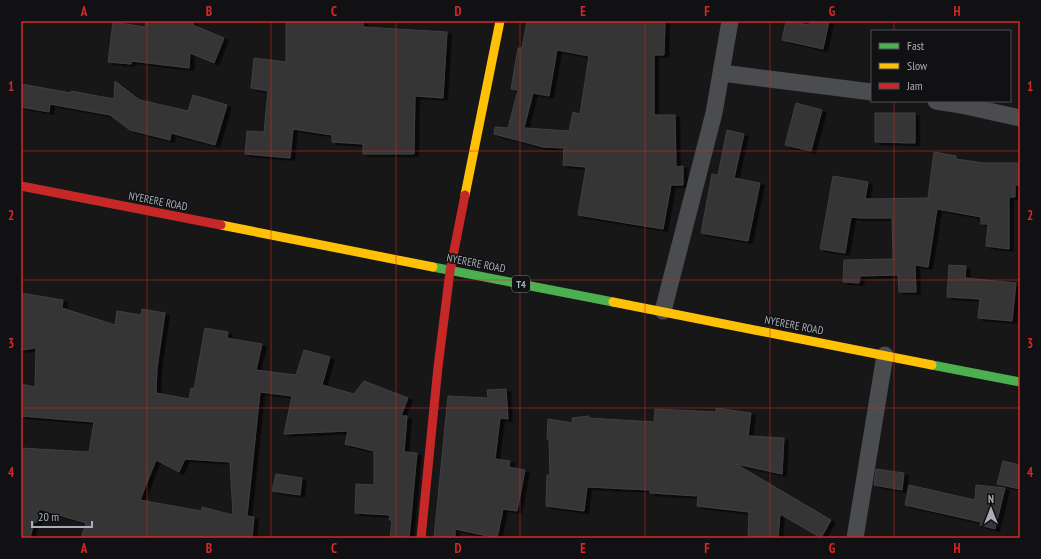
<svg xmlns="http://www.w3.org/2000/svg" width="1041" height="559" viewBox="0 0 1041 559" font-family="'PT Sans Narrow',sans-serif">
	<defs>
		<filter id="shadow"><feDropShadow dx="4.5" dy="2.5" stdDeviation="0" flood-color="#0009"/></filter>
	</defs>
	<rect width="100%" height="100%" fill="#171717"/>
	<path fill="#353536" stroke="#3f4043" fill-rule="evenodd" filter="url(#shadow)" d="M146,21H193V25L224,38L214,63L190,53L189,68L131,61V64L108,62L113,22L145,27Z
		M286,21H364L363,27L447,32L443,98L415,96L414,154H363V144L332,142V135L293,129L290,158L245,154L247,131L264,132L268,91L251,88L254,58L286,62Z
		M527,21H665L664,55H654V115H675L676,167L683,166V185H671L663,229L578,215L586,167L563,165L564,148L543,147L494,134L495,127L508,128L518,90L511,89L518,48H522ZM557,50L589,56L580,114L573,112L569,131L524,128L533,93L549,96Z
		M786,21L809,25L810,21H829L823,49L782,40Z
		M115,81L140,100L188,111L193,95L227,105L215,145L171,133L170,140L130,130L110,115L50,104L49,112L21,107V84L71,93V91L114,99Z
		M796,103L822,110L811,151L785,145Z
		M875,113H915V143L875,142Z
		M727,130L744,134L734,178L760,183L748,241L701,233L712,174L718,175Z
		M934,152L956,156V159L984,163H1020V185H1015V197H1009V249L986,246L988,224H981V217L937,209L928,267L915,265L916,292H899L898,275L860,276L859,283L843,282L844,260L893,259L892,218H860L851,217L845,253L820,249L833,176L868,182L865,199L928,198Z
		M949,265L966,266L965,278L1016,283L1012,321L978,318L980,299L947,297Z
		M21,293L63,300L62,308L115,325L117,311L141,315L142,309L165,313L157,368L156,393L189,399L191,388L194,389L205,328L228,332L227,338L262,344L256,370L296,375L304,350L330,357L322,385L354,394L364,381L408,398L401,416H407L404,452L417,453L409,538H390L392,520H389L390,515L355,513L356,484L374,485V451L345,444L348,431L284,434L292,396L260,392L247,516L254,517L252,538H81L86,523L39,509L37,522H34L30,538H21V448L89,452L94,422L21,416V384L35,387L36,348L21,350ZM185,459L230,462L233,515L202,507L201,511L140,500L156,460L179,472Z
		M506,389L508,419L500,418L495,459L510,461L509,467L525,470L517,511L503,509L497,538L455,529V538H434L448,396L488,398L487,390Z
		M716,408L751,413L748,436L784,438L782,474L736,464L831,520L821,538L780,514L778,538H748L749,512L697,506L698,496L650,493V490L587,487L584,511L546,506L547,475H550L549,439H547L548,419L573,423L572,418L589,416V418L654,422L655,409L716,412Z
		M1003,461L1020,465V489L997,484Z
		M876,469L904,473L902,490L874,485Z
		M276,474L302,478L300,495L272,491Z
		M909,485L975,500L976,485L1005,488L995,529L980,525L981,522L905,505Z"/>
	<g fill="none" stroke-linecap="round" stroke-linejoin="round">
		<path stroke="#4b4c50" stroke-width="17" d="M722,73L872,92
			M936,101L961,105L1020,118
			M663,311L714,113L730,21
			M855,538L885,355"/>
		<path stroke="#4caf50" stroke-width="9" d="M433,267L613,302
			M932,365L1020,382"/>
		<path stroke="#ffc107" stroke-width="9" d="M465,195L500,21
			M221,225L433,267
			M613,302L932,365"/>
		<path stroke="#c62828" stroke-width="9" d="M21,186L221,225
			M421,538L438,367L450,271L465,195"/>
	</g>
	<path fill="none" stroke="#d62828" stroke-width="1" stroke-opacity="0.55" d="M147,21V538M271,21V538M396,21V538M520,21V538M645,21V538M770,21V538M894,21V31M894,101V538M21,151H1020M21,280H1020M21,408H1020"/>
	<g text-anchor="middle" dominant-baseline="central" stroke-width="3" stroke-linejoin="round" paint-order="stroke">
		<rect fill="#111113" stroke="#7b7e86" stroke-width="1" x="512" y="276" width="18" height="16" rx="3"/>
		<g font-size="10" font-weight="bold" fill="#a8adb8">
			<text x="521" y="284">T4</text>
		</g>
		<g font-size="11" fill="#a8adb8" stroke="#111113">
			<text transform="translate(158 201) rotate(11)">NYERERE ROAD</text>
			<text transform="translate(476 263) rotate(11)">NYERERE ROAD</text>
			<text transform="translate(794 325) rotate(11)">NYERERE ROAD</text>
		</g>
	</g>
	<rect width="1041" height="559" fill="none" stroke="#111113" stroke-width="44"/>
	<rect x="871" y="30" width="140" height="72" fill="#111113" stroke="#4d4f55"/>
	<rect x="879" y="43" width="20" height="6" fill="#4caf50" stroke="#4d4f55"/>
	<text x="907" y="50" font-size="12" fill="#a8adb8">Fast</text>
	<rect x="879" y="63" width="20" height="6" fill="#ffc107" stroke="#4d4f55"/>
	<text x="907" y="70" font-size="12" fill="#a8adb8">Slow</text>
	<rect x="879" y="83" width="20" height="6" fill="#c62828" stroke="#4d4f55"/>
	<text x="907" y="90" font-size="12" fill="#a8adb8">Jam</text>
	<g transform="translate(991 509)" stroke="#111113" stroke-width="3" paint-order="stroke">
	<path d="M0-3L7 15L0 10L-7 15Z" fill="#a8adb8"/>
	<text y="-6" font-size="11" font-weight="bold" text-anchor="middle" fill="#a8adb8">N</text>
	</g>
	<path d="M32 521v6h60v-6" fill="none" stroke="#a8adb8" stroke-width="2"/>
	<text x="38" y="521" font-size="12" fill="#a8adb8" stroke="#111113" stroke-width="3" paint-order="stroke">20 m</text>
	<rect x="22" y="22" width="997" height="515" fill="none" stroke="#d62828" stroke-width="1.5"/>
	<g font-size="13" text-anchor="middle" font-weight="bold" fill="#d62828">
		<text x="84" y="16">A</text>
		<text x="209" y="16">B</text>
		<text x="334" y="16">C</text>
		<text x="458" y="16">D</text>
		<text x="583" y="16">E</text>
		<text x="707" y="16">F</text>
		<text x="832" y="16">G</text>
		<text x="957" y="16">H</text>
		<text x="11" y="91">1</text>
		<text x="1030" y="91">1</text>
		<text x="11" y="220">2</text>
		<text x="1030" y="220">2</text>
		<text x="11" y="348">3</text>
		<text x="1030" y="348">3</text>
		<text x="11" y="477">4</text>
		<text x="1030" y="477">4</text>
		<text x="84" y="553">A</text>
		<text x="209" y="553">B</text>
		<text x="334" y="553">C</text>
		<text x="458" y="553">D</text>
		<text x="583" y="553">E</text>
		<text x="707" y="553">F</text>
		<text x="832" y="553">G</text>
		<text x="957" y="553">H</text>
	</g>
</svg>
